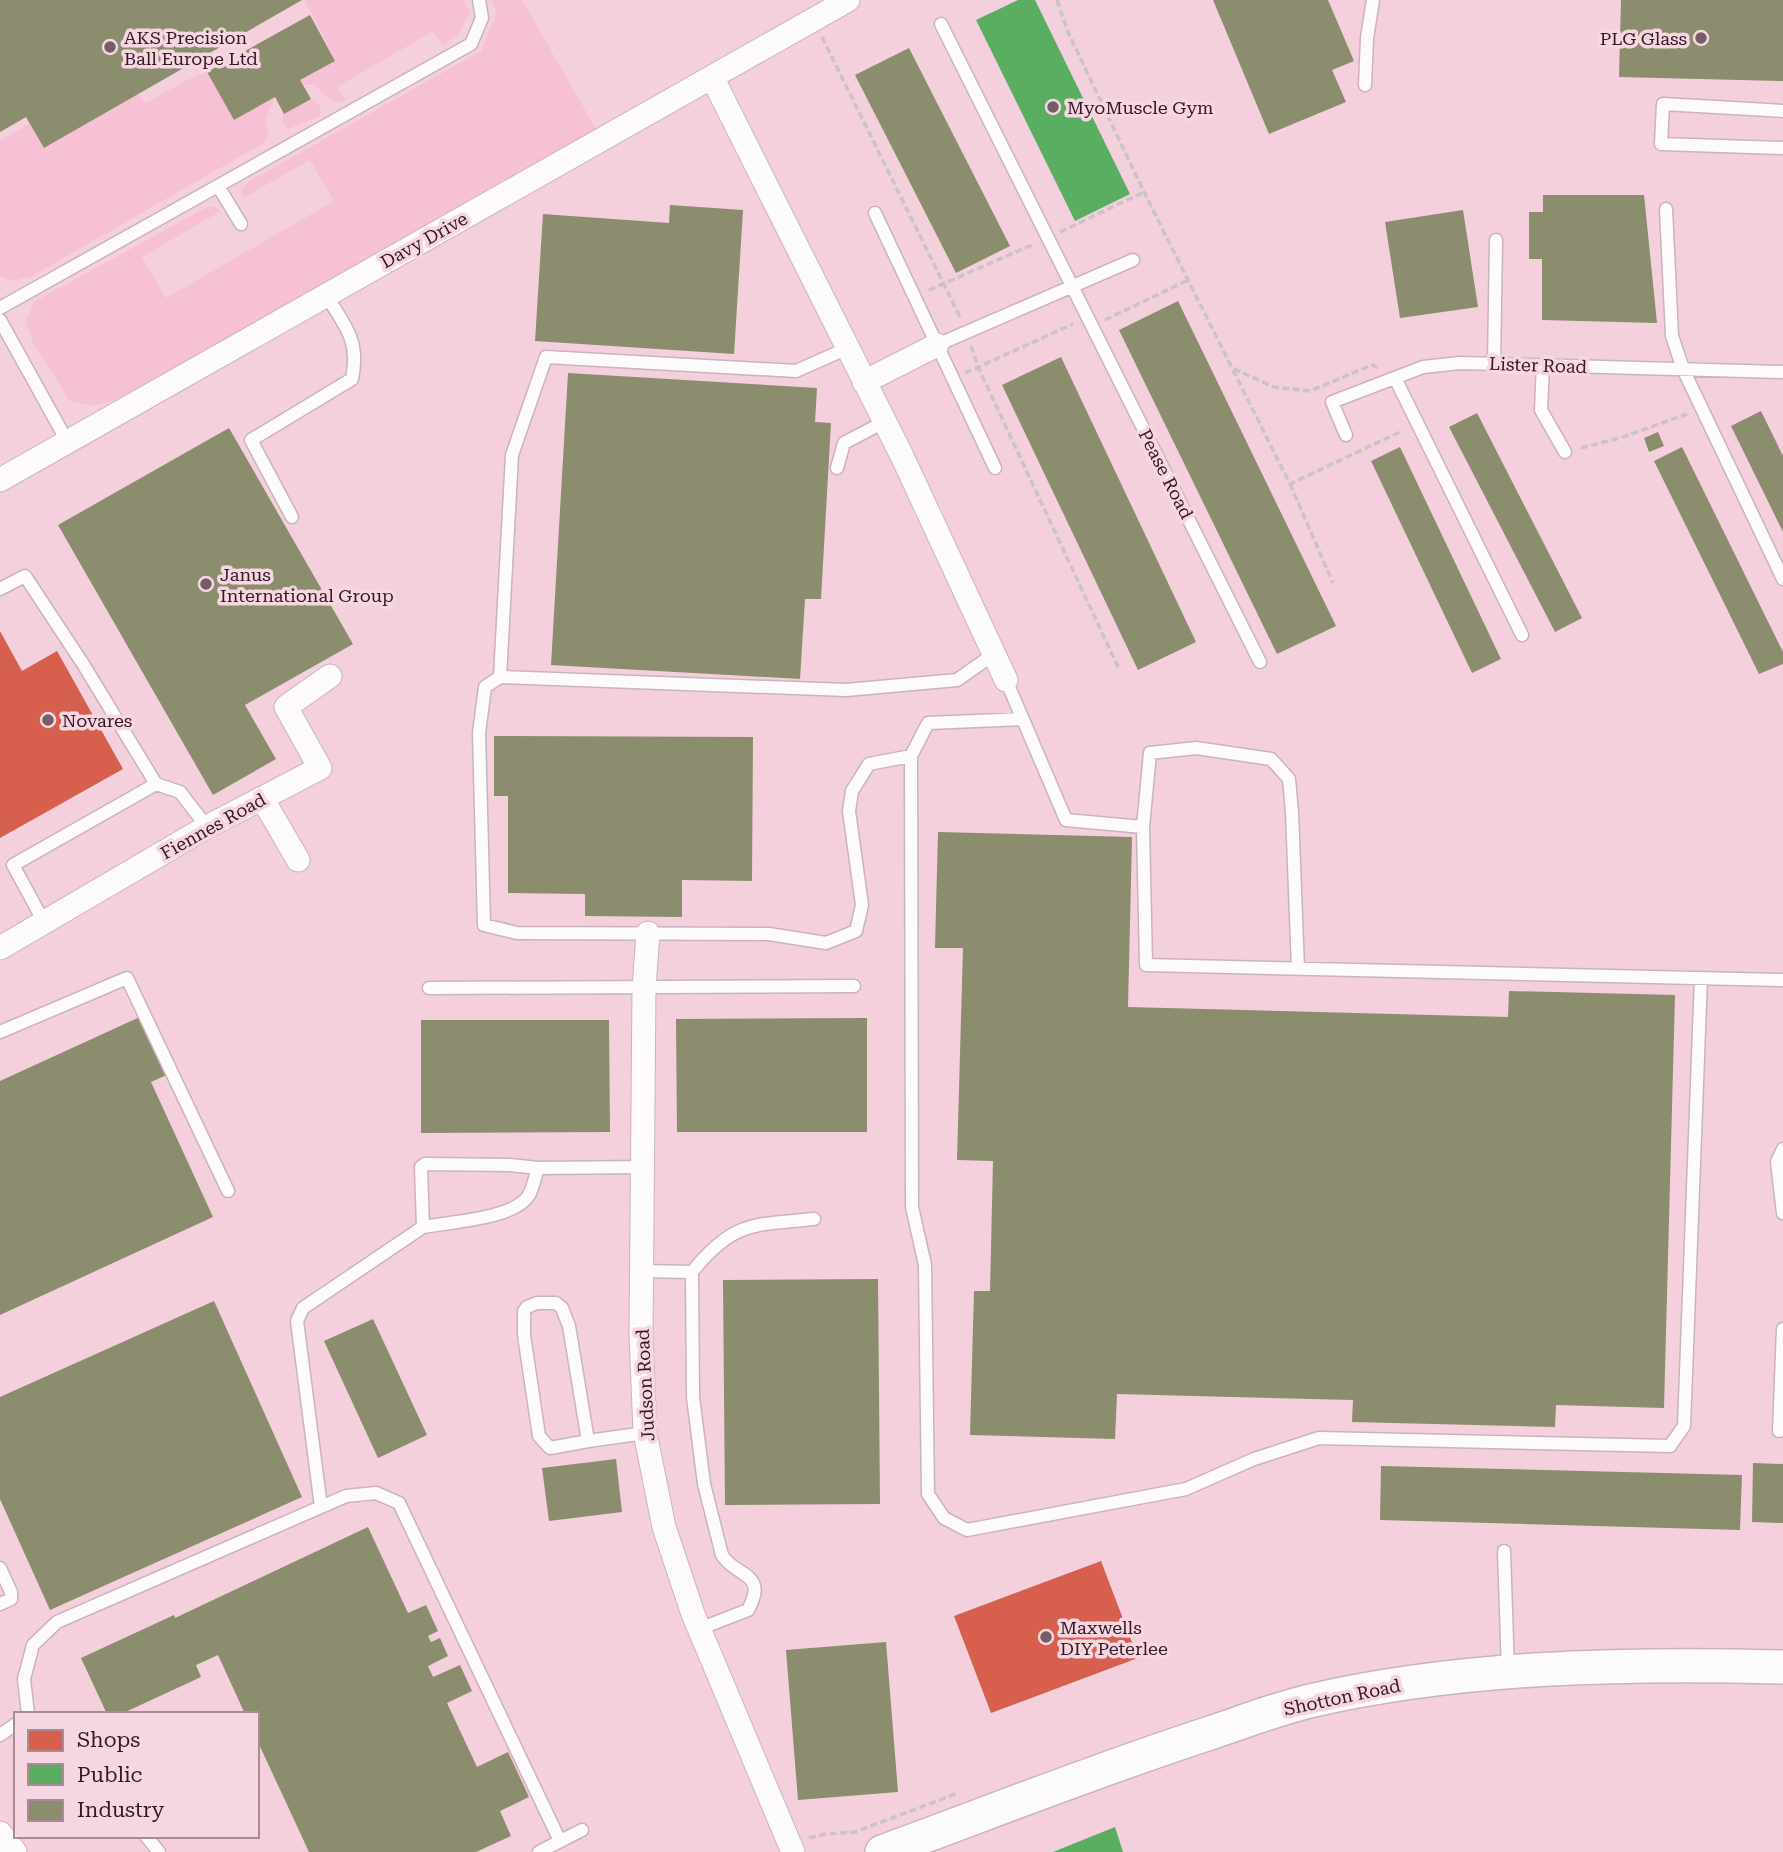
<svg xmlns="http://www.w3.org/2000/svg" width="1783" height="1852" viewBox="0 0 1783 1852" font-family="'Roboto Serif',serif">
	<rect width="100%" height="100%" fill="#efdee4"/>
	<path fill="#f3d0dc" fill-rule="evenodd" d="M0,0H1783V1852H0ZM16,1714H257V1836H16Z"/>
	<path fill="#f7c1d5" d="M307,0H464L470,13L458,34L443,45L432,32L337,87L347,100L333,102L314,85H302L300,80L335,60L305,1Z
		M491,0H522L596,129L143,385C114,400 103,411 70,401L33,343L26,322L34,302L203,209L213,206L221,211L142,257L166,298L334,201L310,160L243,198L241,189L250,181L481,51L497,12Z
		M207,72L234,120L275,97L266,118L268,135L264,143L32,276L13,281L0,277V141L30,123L45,148L138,94L145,103L187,80Z
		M311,99L320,106V116L288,129L282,122L284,114Z"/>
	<path fill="#d6604d" d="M0,631L22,671L57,651L123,769L0,838Z
		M1101,1561L1138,1658L991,1713L954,1616Z"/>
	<path fill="#5aae61" d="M1018,0H1035L1130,194L1075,221L976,20Z
		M1115,1827L1123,1852H1053Z"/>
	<path fill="#8c8c6e" d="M0,0H302L44,148L26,117L0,132Z
		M1213,0H1328L1354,61L1332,70L1346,102L1269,134Z
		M1621,0H1783V81L1619,77Z
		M310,15L335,61L300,80L311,99L284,114L275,97L234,120L207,72Z
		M909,48L1010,246L956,273L855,75Z
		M1543,195H1644L1657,323L1542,320V259H1529V212H1543Z
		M670,205L743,210L734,354L535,341L543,214L669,223Z
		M1463,210L1478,307L1400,318L1385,222Z
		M1178,301L1336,626L1277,654L1119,330Z
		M1061,357L1196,642L1138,670L1002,385Z
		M568,373L817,388L815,422L831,423L821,599H805L800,679L551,665Z
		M1761,411L1783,456V532L1731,426Z
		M1477,413L1582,618L1555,632L1449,427Z
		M229,428L353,644L245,705L276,759L213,795L58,525Z
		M1658,432L1664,446L1649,452L1644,438Z
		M1400,447L1501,659L1472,673L1371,461Z
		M1682,447L1783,652V664L1759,674L1654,461Z
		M494,736L753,737L752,881L682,880V917L585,916V894L508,893V796H494Z
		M938,832L1132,837L1128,1007L1508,1017L1509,991L1675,995L1664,1408L1556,1405L1555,1427L1352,1422L1353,1400L1117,1394L1115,1439L970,1435L974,1291H990L993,1161L957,1160L963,948H935Z
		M142,1016L169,1074L151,1082L213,1217L0,1315V1081Z
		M867,1018V1132H677L676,1019Z
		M421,1020H609L610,1132L421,1133Z
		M878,1279L880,1504L725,1505L723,1280Z
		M214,1301L302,1497L50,1610L0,1499V1397Z
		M373,1319L427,1435L378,1458L324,1341Z
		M616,1459L622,1512L549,1521L542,1468Z
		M1753,1463L1783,1464V1523L1752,1522Z
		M1381,1466L1742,1475L1740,1530L1380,1520Z
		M368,1527L408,1613L426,1605L438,1631L428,1636L431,1642L440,1638L448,1656L428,1666L433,1677L460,1665L472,1691L447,1703L477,1767L508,1752L529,1797L500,1811L511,1836L476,1852H309L257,1740V1714H245L218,1655L196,1665L201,1677L121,1714H107L81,1658L174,1615L175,1618Z
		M886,1642L898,1792L798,1800L786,1650Z"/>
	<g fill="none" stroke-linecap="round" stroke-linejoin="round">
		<defs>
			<path id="lane" d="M941,24L1260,662
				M1365,85L1367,38L1373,0
				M1783,111L1663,104L1661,144L1783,148
				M218,186L241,224
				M1666,209L1672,336L1683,369L1783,579
				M875,213L995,468
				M0,308L471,44L482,18L479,0
				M0,320L67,441
				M937,345L1133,260
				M848,348L796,371L546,357L512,455L500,677L846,690L957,680L994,654
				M1494,364L1496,240
				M1543,365L1541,410L1565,452
				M1395,378L1522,635
				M1346,435L1332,402L1423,367L1460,363L1783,372
				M837,468L844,443L884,422
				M292,517L251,440L352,379C360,340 345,326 326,295
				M0,589L25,576L83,664L156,784
				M500,677L485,687L479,733L484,925L517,933L769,934L826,943L856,931L862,905L849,811L852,791L869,764L911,756
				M1006,680L1066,820L1143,827L1146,965L1783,980
				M1023,719L928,723L911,756L912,1207L925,1265L928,1494L944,1518L967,1530L1186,1489L1254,1459L1319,1438L1670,1446L1684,1426L1701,978
				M1143,827L1150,753L1196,748L1271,759L1289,779L1292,812L1298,969
				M44,922L13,865L156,784L180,792L207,827
				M429,988L854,986
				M0,1032L127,978L228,1191
				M1783,1149L1777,1162L1783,1213
				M538,1168C535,1177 533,1188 529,1195C515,1219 449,1222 423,1227L421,1167L425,1164L510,1165L538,1168L644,1167
				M642,1271L692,1272L693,1397L704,1484L722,1555C735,1577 769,1572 748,1610L699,1629
				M692,1272C733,1221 753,1225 814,1219
				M1779,1431L1783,1329
				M588,1441L550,1448L539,1436L524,1335V1311L527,1307L537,1303H556L562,1308L569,1326L588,1441L645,1433
				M321,1507L297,1321L303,1308L423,1227
				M1504,1551L1508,1671
				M0,1568L11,1592V1599L0,1604
				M28,1714L24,1679L33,1645L57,1622L346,1496L376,1493L399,1503L560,1841
				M0,1735L16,1724
				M146,1836L159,1852
				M539,1852L582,1830"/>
			<path id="street" d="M712,77L902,456L1006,680
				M864,382L937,345
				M0,480L848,0
				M262,798L298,860
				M648,933L644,988L641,1334L645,1433L664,1527L693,1614L793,1852
				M0,948L207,827L320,768L286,707L330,676
				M0,1833L15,1852"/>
			<path id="secondary" d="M882,1852C991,1812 1099,1769 1210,1733C1243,1722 1276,1709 1310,1701C1460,1666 1629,1663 1783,1667"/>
		</defs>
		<use href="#lane" stroke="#c9b4bc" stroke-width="15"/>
		<use href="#street" stroke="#c9b4bc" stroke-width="25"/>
		<use href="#secondary" stroke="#c9b4bc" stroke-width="36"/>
		<path stroke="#cbc3c6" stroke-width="3.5" stroke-dasharray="7 3.5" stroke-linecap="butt" d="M1057,0L1067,30L1144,192L1232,368L1274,387L1310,391L1372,365L1378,368
			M822,37L961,319
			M1060,232L1144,192
			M929,290L1034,244
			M1105,320L1188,280
			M971,346L978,367L1119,669
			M1233,370L1290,484L1402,431
			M965,373L1073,324
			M1581,448L1620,438L1687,414
			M1290,484L1333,583
			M809,1838L825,1834L855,1832L958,1793"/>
		<use href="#lane" stroke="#fdfafb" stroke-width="12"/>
		<use href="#street" stroke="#fdfafb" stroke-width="23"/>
		<use href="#secondary" stroke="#fdfafb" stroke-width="33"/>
	</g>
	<g fill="#755e67" stroke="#f6d7e1" stroke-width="2.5">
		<circle cx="1701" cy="38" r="7"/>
		<circle cx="110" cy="47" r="7"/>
		<circle cx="1053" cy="107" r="7"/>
		<circle cx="206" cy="584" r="7"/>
		<circle cx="48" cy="720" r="7"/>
		<circle cx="1046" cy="1637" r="7"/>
	</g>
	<g text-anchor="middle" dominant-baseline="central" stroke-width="7" stroke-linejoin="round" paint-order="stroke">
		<g font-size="18" fill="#341924" stroke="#f6d7e1" text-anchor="start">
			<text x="124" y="37">AKS Precision<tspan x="124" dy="21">Ball Europe Ltd</tspan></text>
			<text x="1687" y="38" text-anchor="end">PLG Glass</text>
			<text x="1067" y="107">MyoMuscle Gym</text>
			<text x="220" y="574">Janus<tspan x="220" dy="21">International Group</tspan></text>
			<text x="62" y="720">Novares</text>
			<text x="1060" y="1627">Maxwells<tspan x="1060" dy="21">DIY Peterlee</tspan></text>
		</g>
		<g font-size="18" fill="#341924" stroke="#f6d7e1">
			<text transform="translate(424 240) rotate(-29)">Davy Drive</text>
			<text transform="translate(1538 365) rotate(2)">Lister Road</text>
			<text transform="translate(1166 474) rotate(63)">Pease Road</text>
			<text transform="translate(213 826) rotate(-29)">Fiennes Road</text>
			<text transform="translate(645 1385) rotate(-93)">Judson Road</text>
			<text transform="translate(1342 1697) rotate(-12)">Shotton Road</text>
		</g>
	</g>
	<rect x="14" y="1712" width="245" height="126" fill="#f6d7e1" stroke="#a88b95" stroke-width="2"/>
	<rect x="28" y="1730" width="35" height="21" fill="#d6604d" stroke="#a88b95" stroke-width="2"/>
	<text x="77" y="1747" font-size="21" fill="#341924">Shops</text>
	<rect x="28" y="1764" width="35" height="21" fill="#5aae61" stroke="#a88b95" stroke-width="2"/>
	<text x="77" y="1782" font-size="21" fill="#341924">Public</text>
	<rect x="28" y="1800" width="35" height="21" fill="#8c8c6e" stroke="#a88b95" stroke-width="2"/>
	<text x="77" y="1817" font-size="21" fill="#341924">Industry</text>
</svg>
